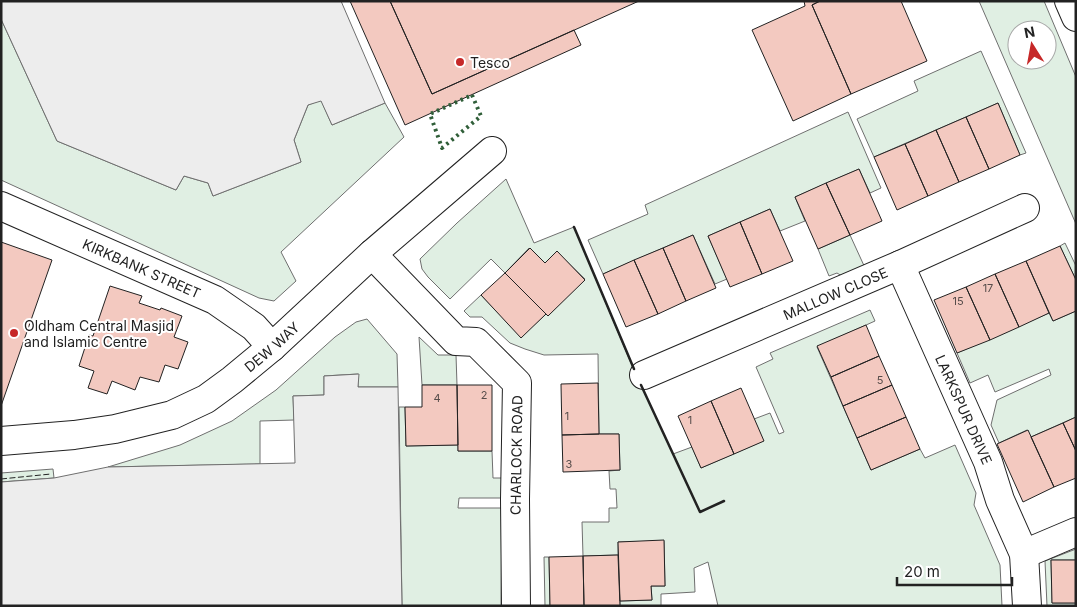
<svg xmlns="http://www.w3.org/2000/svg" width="1077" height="607" viewBox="0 0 1077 607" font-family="Inter,sans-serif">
	<rect width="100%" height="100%" fill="#fff"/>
	<path fill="#e0efe3" stroke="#6f6f6f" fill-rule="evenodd" d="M979,1H1044L1076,77V224ZM1017,30H1047V60H1017Z
		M1,19L57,141L176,190L184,176L208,183L213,196L301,162L294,140L308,105L321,100L332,125L385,103L404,137L281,252L296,281L274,301L259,298L1,180Z
		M981,51L1026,153L1020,155L998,103L874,157L857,119L918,91L914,81Z
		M848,112L881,188L870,193L859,169L795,197L805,221L780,231L770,209L708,236L727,279L715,284L693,235L603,274L588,240L648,214L645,205Z
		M506,179L534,243L574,227L633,368L673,454L692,447L701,468L763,441L754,419L770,413L779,434L784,432L756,367L773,359L770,353L870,310L875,321L817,347L871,470L920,449L925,458L955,445L976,493L974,505L1000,565L1002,606H718L708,562L694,568L695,592L661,594V606H620V601L652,600L651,586H665L664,541L618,542V555L583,556L582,522H609V508H617L616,489H610L609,471L620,470L619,434H599L598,354L544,355L525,349L510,343L482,317H470L464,311L481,295L521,337L546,314L548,316L585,279L557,252L545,263L529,248L505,273L491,259L450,299L428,277L422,269L420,259L457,223Z
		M850,235L866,270L845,278L837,273L829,276L818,249Z
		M1065,243L1076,266V280L1060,246Z
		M1076,311V417L1031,437L1027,430L999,443L991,425L997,400L1051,375L1049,369L995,392L988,375L970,383L957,353L1049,313L1053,321Z
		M367,319L397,354L398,387H358V374L324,376V395L293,396L294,420L260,421V464L108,467L180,445L232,421L276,390L335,337L356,322Z
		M419,337L438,355H456L457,385H422Z
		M399,407H405L406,446L458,445V451H492L493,478H504V498H459L458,508H502L501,606H402Z
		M53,469L54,478L1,482V473Z
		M1076,549V560H1051L1052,603H1076V606H1047L1045,561Z
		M544,557H549L550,606H545Z"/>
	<path fill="#ededed" stroke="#6f6f6f" d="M1,1H341L385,103L332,125L321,101L308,105L294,140L301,162L213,196L208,183L184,176L176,190L57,141L1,19Z
		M359,374L358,387H398L402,606H1V482L54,478L108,467L295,463L293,396L324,395V376Z"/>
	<path fill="#f3c9c0" stroke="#222" d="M350,1H390L432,94L574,30L581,45L405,125Z
		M390,1H639L432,94Z
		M804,1H820L812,5L851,94L793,121L752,30L805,6Z
		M820,1H901L927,61L851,94L812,5Z
		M998,103L1020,155L989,169L966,117Z
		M966,117L989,169L959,182L936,130Z
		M936,130L959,182L928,196L905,144Z
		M905,144L928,196L897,210L874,157Z
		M859,169L882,221L850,235L826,183Z
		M826,183L850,235L818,249L795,197Z
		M770,209L793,261L762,274L740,222Z
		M740,222L762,274L730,287L708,236Z
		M693,235L716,288L686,301L663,248Z
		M1,242L52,260L1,406Z
		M1060,246L1076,280V311L1053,321L1026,261Z
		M530,248L545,263L557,251L585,280L548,316L505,273Z
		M663,248L686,301L658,314L634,260Z
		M634,260L658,314L626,327L603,274Z
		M1026,261L1049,313L1019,327L995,274Z
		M505,273L546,314L521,338L481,295Z
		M995,274L1019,327L990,340L966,287Z
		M110,286L142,296L139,303L160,310L161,308L182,316L174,337L188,342L178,369L165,365L159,382L140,377L135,390L112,381L107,394L88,388L94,371L79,366L89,335L93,336Z
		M966,287L990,340L957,353L934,300Z
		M866,325L879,356L831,377L817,346Z
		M879,356L892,385L843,406L831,377Z
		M598,383L599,434L562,435L561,384Z
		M422,385H457L458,445L406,446L405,407H422Z
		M457,385H492V451H458Z
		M892,385L906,417L857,438L843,406Z
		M741,388L764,441L734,454L711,401Z
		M711,401L734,454L701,468L678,416Z
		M906,417L920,449L871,470L857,438Z
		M1076,417V451L1063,423Z
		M1063,423L1076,451V478L1054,487L1031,437Z
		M1028,430L1054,487L1023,502L997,444Z
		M599,434H619L620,470L563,472L562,435Z
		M664,540L665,586H651L652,600L620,601L618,542Z
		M618,555L620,606H584L583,556Z
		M583,556L584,606H550L549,557Z
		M1051,560H1076V603H1052Z"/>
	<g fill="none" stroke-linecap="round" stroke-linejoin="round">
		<defs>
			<g id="street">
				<path id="s1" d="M1,206L215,300L254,327L272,347"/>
				<path d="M372,254L456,341L476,342L517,383L515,499L516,606"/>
				<path id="s2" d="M900,265L988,462L1000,500L1024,554L1027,606"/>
				<path id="s3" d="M644,375L900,265L1025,208"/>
				<path id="s4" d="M1,441L74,435L115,429L172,415L206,399L232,380L272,347L372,254L492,151"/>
				<path d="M1024,554L1076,532"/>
			</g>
			<path id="highway" d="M1069,1L1076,17"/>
		</defs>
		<use href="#street" stroke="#222" stroke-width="30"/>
		<use href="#highway" stroke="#222" stroke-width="30"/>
		<use href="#street" stroke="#fff" stroke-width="28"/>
		<use href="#highway" stroke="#fff" stroke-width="28"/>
		<path stroke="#2f5e38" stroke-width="4" stroke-dasharray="2.5 4" stroke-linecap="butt" d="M472,95L481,116L442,148L430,114Z"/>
		<path stroke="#222" stroke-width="1" stroke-dasharray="6 2.5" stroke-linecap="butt" d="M1,479L51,474"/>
		<path stroke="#222" stroke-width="2.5" d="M574,227L634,369
			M641,385L700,512L724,501"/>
	</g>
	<g fill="#c62828" stroke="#fff" stroke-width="2">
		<circle cx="460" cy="62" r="5"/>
		<circle cx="14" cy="333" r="5"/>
	</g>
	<g text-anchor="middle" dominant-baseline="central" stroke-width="4" stroke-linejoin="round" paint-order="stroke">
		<g font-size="11" fill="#564c4a">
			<text x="988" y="288">17</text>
			<text x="958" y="301">15</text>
			<text x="880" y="380">5</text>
			<text x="484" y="395">2</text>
			<text x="437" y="398">4</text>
			<text x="567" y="416">1</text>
			<text x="690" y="420">1</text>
			<text x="569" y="464">3</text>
		</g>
		<g font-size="14" fill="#222" stroke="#fff" text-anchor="start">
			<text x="470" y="62">Tesco</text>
			<text x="24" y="325">Oldham Central Masjid<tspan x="24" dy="16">and Islamic Centre</tspan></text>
		</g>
		<g font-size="14" fill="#222" stroke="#fff">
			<text stroke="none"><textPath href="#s1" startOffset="154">KIRKBANK STREET</textPath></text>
			<text stroke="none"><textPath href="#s3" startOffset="208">MALLOW CLOSE</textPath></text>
			<text stroke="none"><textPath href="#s4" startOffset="295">DEW WAY</textPath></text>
			<text stroke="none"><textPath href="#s2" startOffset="158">LARKSPUR DRIVE</textPath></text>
			<text transform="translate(516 455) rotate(-89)">CHARLOCK ROAD</text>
		</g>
	</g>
	<rect width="1077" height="607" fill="none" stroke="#222222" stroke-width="5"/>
	<g transform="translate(1032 45) rotate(349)"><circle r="24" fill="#ffffff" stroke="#a7a7a7"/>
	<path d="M0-4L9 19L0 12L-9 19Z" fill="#c62828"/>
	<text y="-8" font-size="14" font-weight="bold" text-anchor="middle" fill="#222222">N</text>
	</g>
	<path d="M897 577v8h115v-8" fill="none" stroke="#222222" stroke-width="2.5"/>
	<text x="904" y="577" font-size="15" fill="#222222" stroke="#ffffff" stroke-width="4" paint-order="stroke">20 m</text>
</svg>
